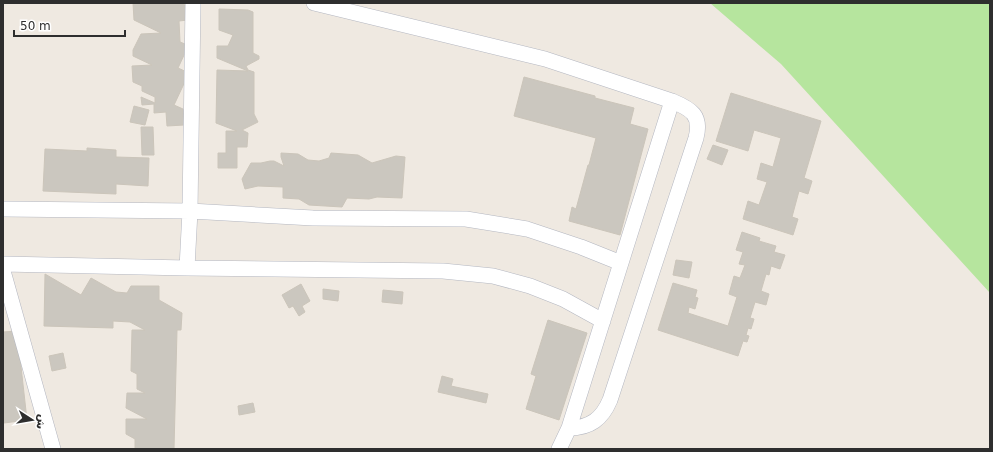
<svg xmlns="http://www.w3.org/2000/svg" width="993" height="452" viewBox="0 0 993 452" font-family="'DejaVu Sans',Vazirmatn,sans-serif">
	<rect width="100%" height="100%" fill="#efe9e1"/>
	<path fill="#b6e59e" d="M710,3H990V293L781,64Z"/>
	<path fill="#cbc7bf" stroke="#cbc5ba" d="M133,3H181L187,6L188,20L179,21L180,42L185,44V53L178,68L189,73L174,105L183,109L184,125L167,126L166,112L154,113V104L142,105L141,97L155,103V97L142,91V86L133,82L132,66L152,65L133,56V50L141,34L161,33L134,20Z
		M219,9L248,10L253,12V53L259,56V59L246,66L248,70L254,72V114L258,122L242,130L248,133L247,147H237V168H218V153H226V131H237L216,123L217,70L248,71L217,58V46H228L233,35L219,30Z
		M524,77L595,96V98L634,108L630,124L648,129L620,235L569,221L572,207L576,209L588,165H589L596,138L514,116Z
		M731,93L821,121L804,178L812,181L808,194L799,191L792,217L798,219L793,235L743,219L748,201L759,205L767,182L757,179L761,163L773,167L781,138L754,130L748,151L716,141Z
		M134,106L149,110L145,125L130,122Z
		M141,127H153L154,155H142Z
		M713,145L728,150L722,165L707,159Z
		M87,148L116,150V157L149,158L148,186L116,184V194L43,191L45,149L87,151Z
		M281,153L298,154L308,160L319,161L329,158L331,153L358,155L372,163L396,156L405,157L402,198L377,197L369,199L347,198L342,207L309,205L299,199L283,198V187L258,186L245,189L242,179L251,163H261L270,161H274L284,166L281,157Z
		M742,232L760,238L759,241L776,246L774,252L785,255L780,269L771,266L769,275L766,274L761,291L769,294L766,305L755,302L750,318L754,319L751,329L748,328L746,335L749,336L747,342L743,341L738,356L658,330L673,283L697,290L695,297L698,298L695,309L689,307L688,313L728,326L737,297L729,294L734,276L740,278L745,265L739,264L743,252L736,250Z
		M676,260L692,262L689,278L673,275Z
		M45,274L81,295L91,278L116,292L127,293L131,286H159V300L182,313L181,330H177L174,449H135V439L126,434V419H147L126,408L127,393H145L137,389V374L131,371L132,330H145L130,322L113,321V328L44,326Z
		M301,284L310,301L302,306L305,312L299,316L293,306L289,308L282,295Z
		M323,289L339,291L338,301L323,299Z
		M383,290L403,292L402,304L382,302Z
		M548,320L587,333L559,420L526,409L536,376L531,374Z
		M17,331L27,420L4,423L3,415V332Z
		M63,353L66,368L52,371L49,356Z
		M442,376L453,379L451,386L488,394L486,403L438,392Z
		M253,403L255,412L239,415L238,406Z"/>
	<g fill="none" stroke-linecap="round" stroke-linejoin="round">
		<defs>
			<path id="minor" d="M314,3L545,59L672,101C691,109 702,115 696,138L610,400C602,419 590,428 569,428
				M3,209L190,211L313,218L466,219L527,229L581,247L621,263
				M3,264L187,268L443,271L493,276L530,286L563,299L603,321
				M187,268L190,211L193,3
				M3,271L53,449
				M559,449L569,428L672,101"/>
		</defs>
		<use href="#minor" stroke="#b4b7c1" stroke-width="16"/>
		<use href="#minor" stroke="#fff" stroke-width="15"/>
	</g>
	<rect width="993" height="452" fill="none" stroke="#2e2e2e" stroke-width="8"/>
	<g transform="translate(32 420) rotate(102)" stroke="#ffffff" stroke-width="3" paint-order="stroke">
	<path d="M0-3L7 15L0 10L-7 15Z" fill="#2e2e2e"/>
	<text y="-6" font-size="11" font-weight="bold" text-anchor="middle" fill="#2e2e2e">ش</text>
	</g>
	<path d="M14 30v6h111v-6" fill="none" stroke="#2e2e2e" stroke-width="2"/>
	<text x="20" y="30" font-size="12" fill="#2e2e2e" stroke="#ffffff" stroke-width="3" paint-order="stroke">50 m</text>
</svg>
